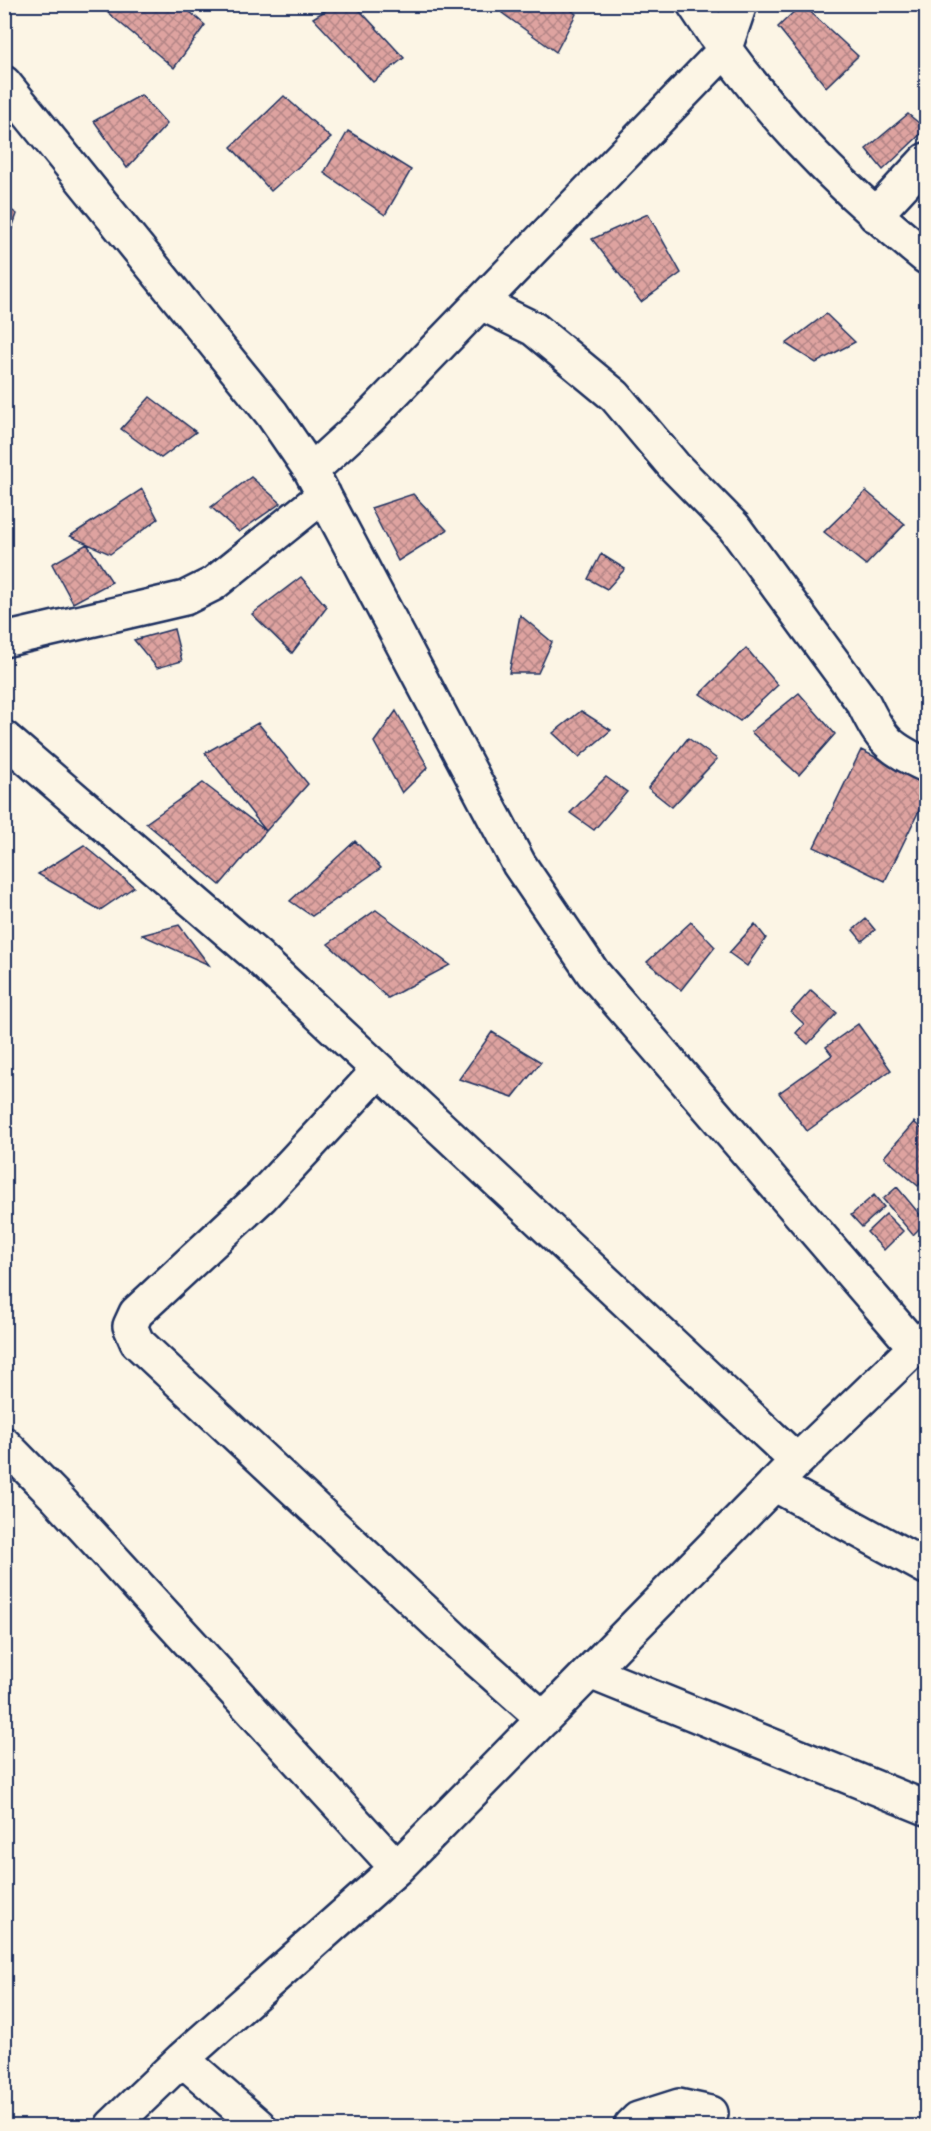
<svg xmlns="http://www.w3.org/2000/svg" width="931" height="2131" viewBox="0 0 931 2131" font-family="'Playpen Sans',sans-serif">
	<defs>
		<pattern id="building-cross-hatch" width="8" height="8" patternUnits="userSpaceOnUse" patternTransform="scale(1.5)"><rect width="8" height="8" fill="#dea3a0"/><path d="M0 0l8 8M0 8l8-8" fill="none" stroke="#b38586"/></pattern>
	</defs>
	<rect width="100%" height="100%" fill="#fcf5e5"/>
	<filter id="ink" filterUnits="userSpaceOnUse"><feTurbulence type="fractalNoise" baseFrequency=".0167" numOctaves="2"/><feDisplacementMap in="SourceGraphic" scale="12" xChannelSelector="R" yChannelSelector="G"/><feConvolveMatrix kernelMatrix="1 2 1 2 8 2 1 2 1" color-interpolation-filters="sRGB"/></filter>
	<g filter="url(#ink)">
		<path fill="url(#building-cross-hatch)" stroke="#1b2f5e" stroke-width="1.5" d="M116,4H181L205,25L174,68L107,12Z
			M336,4H354L404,58L373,82L313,18Z
			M505,4H563L576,14L556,52L502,13Z
			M802,4L858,56L826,87L778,27Z
			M141,95L167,124L127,168L94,121Z
			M284,96L331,138L271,191L231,147Z
			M908,114L926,129L883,170L866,149Z
			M348,131L411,170L385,215L324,173Z
			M4,205L17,214L4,251Z
			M648,214L681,273L641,302L592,239Z
			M826,314L855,342L816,363L786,344Z
			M150,397L196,432L161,458L121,429Z
			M251,477L281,503L239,532L211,507Z
			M142,489L158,519L110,554L70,536Z
			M866,491L905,524L866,565L824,532Z
			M413,494L447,530L398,561L371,508Z
			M87,544L112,582L73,603L52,564Z
			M601,554L625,569L607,589L588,579Z
			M301,577L327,607L292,653L252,614Z
			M520,615L552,642L538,673H509Z
			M174,629L182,661L157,668L134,640Z
			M746,648L778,685L740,721L700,694Z
			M799,693L835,734L799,775L751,732Z
			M396,711L428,767L402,793L374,742Z
			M581,711L611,730L579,757L553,733Z
			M258,723L308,784L266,831L205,753Z
			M688,738L717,759L672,807L648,788Z
			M861,750L926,782V796L885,881L814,847Z
			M606,777L627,792L594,830L570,813Z
			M203,783L266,831L220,885L146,823Z
			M355,841L381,868L312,916L290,901Z
			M84,845L134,887L100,910L38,874Z
			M376,910L450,965L388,998L328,944Z
			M866,919L875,930L862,941L853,930Z
			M691,922L715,947L681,990L647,962Z
			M755,924L766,938L747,966L729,953Z
			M179,925L209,965L142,935Z
			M811,990L837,1013L808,1044L796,1033L804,1024L791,1012Z
			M858,1024L891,1070L807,1131L779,1093L832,1055L826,1047Z
			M492,1032L541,1062L513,1097L459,1079Z
			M914,1122L926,1133V1176L918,1186L884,1157Z
			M897,1187L926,1222L913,1235L883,1199Z
			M874,1195L884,1207L862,1227L851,1215Z
			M886,1214L903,1231L884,1250L867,1232Z"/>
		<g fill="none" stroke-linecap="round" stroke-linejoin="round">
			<defs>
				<path id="minor" d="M694,4C758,104 835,183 926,257
					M4,83L272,414L311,471L519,864L593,973L915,1347
					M875,215L926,160
					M481,303L534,329L615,396L674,466L734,527L864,704C882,741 889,748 926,765
					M311,471L370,417L724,51L740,4
					M4,640L185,598L213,584L324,495
					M4,738L257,956L797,1461
					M379,1070L261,1197L136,1313L130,1326L137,1342L464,1648L544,1719
					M4,1444L57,1498L397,1868
					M774,1484L926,1567
					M590,1672L926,1808
					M182,2059L259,2126
					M112,2126L182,2059L397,1868L797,1461L926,1337
					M631,2126L638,2119L679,2106L711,2113"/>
			</defs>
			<use href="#minor" stroke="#1b2f5e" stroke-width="38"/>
			<use href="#minor" stroke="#fcf5e5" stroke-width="33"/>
		</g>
	</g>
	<rect width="931" height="2131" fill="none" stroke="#fcf5e5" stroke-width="24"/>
	<rect x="12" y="12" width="907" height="2107" fill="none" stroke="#1b2f5e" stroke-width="2" filter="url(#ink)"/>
</svg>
